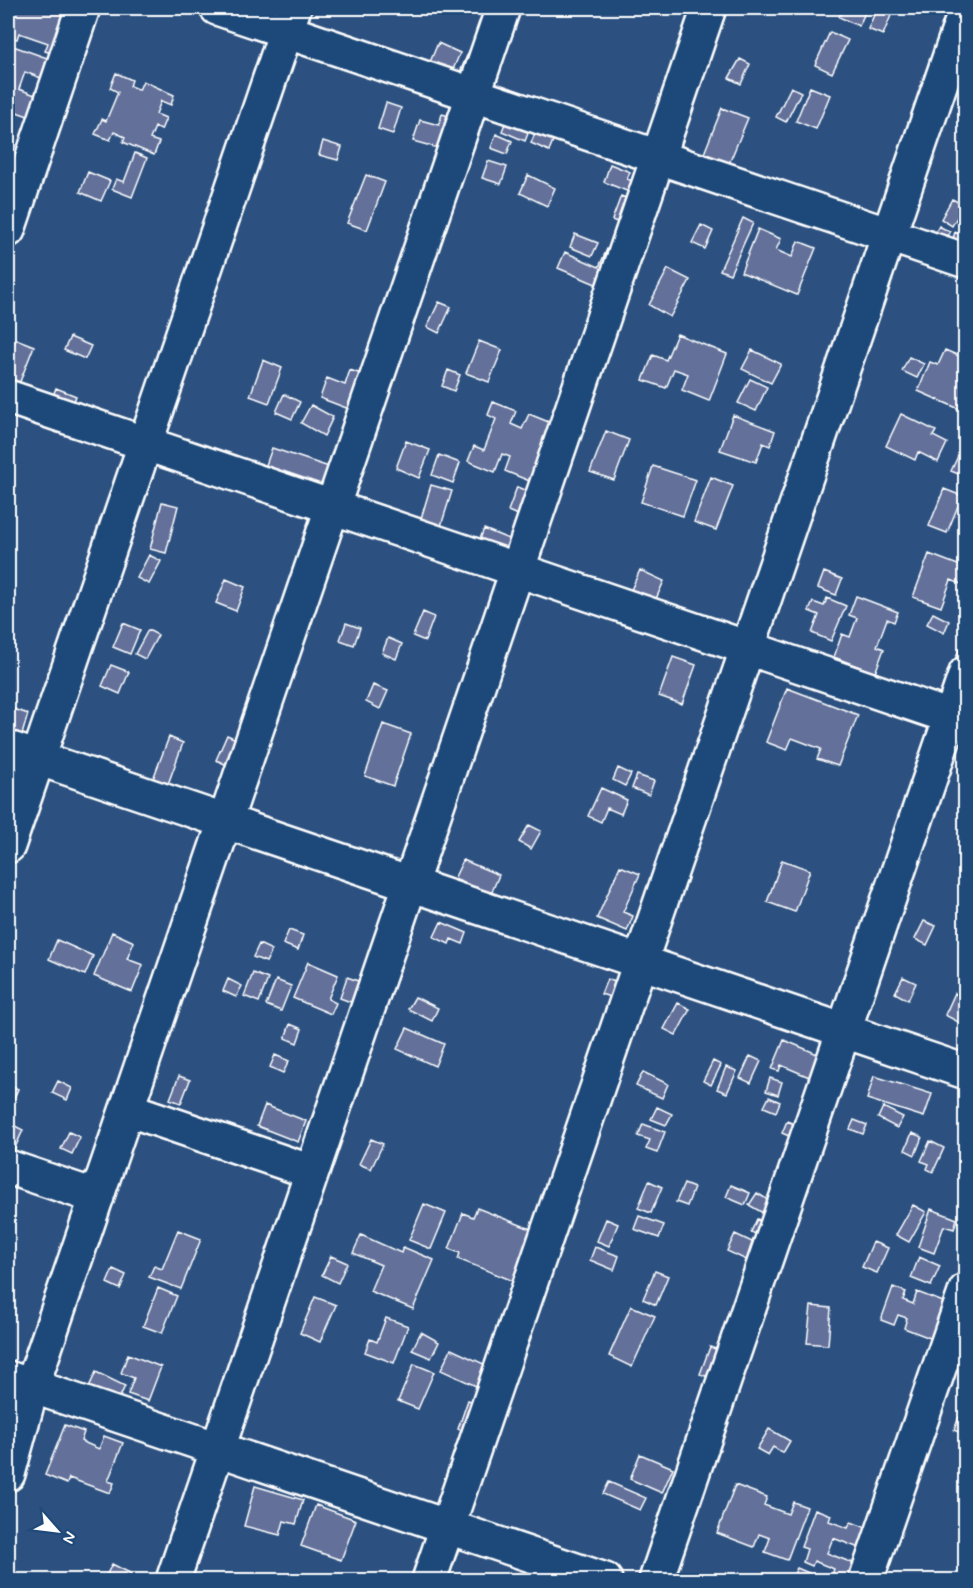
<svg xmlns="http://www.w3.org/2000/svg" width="973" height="1588" viewBox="0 0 973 1588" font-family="Mynerve,sans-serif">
	<rect width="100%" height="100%" fill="#2c5180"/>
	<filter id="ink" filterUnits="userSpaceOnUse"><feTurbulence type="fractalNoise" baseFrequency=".0167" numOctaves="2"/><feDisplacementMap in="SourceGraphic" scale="12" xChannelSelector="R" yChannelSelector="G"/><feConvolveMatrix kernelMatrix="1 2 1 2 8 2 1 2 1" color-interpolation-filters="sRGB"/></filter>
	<g filter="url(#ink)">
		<path fill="#626f9a" stroke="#fff" stroke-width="1.5" d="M8,8H71L69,59L45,51L48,43L19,33L17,39L8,36Z
			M844,8H867L859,26L839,17Z
			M877,8H894L883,35L868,29Z
			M830,32L848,40L832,73L815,65Z
			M438,43L460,53L452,72L430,62Z
			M13,46L47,58L41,78L25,72L19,89L35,95L28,116L8,109V55L9,56Z
			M469,51L479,56L469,78L459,74Z
			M740,59L750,64L741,84L729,78Z
			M116,73L132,80L130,86L139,90L143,81L174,95L171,105L161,101L156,114L166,118L161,130L155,127L150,139L159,142L154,155L123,142L125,137L114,132L110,140L95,134L102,119L106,121L118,92L110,88Z
			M791,87L801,92L786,122L776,117Z
			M810,87L830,95L816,129L796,121Z
			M386,103L401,108L393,134L378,129Z
			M722,108L748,118L728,166L703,156Z
			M442,114L459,119L449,151L413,141L420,120L439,125Z
			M506,121L529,131L525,141L502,131Z
			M536,131L554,138L549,151L531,143Z
			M496,134L512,141L507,154L491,148Z
			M323,141L342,147L338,160L319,155Z
			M135,153L147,158L132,197L112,189L116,179L124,182Z
			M488,161L507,167L501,184L482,178Z
			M610,164L630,172L627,179L641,184L637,195L604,182Z
			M88,172L110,181L101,201L80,192Z
			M366,175L385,182L367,230L347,223Z
			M528,175L555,188L547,206L520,193Z
			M621,196L641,204L632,228L612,220Z
			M952,199L964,205L952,226L941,219Z
			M743,218L753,223L730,274L720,270Z
			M701,225L713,231L705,249L692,243Z
			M939,226L950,232L945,243L933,237Z
			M758,229L781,239L776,250L792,257L798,241L816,248L797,295L741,272Z
			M955,232L966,236V247L951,246Z
			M575,234L598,243L592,256L570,247Z
			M607,249L627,257L612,291L558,268L565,252L599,267Z
			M668,269L690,280L670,317L649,305Z
			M439,302L451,307L439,333L427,327Z
			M677,334L727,354L709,401L682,390L688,374L674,369L666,388L643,380L653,355L666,360Z
			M70,337L91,346L85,359L64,350Z
			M16,339L34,346L19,384L8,380V361Z
			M479,341L502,350L489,382L466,373Z
			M752,350L781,364L771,383L742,369Z
			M945,350L966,359L964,411L918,391L930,362L938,365Z
			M909,357L924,364L917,378L902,371Z
			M263,360L282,368L269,403L250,396Z
			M350,370L369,377L357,412L320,398L327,378L345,385Z
			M448,370L460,375L454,391L442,386Z
			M750,379L767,387L756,411L738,403Z
			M56,388L76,396L71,409L51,401Z
			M284,394L300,402L292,419L276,412Z
			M493,402L516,411L511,424L522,429L529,414L561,427L537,484L505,471L510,457L502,454L495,472L468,461L474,446L484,450L496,419L488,415Z
			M311,405L333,417L324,436L301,423Z
			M901,414L936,431L933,436L947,443L938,462L918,452L915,460L886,446Z
			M733,415L775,431L770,446L763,443L756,462L720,450Z
			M606,431L629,440L614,480L590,472Z
			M966,439V477L951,471Z
			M406,441L430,450L419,478L396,468Z
			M272,448L335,469L328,489L265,468Z
			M439,455L460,463L453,483L432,475Z
			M653,466L696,480L683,516L641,502Z
			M711,477L733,486L716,530L694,522Z
			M431,485L452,491L440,529L420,522Z
			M517,487L539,496L530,520L508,511Z
			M944,489L962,496L947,533L929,526Z
			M162,502L178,506L166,553L150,549Z
			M484,529L516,542L510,556L478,544Z
			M929,554L966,568V586L951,580L941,607L913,597Z
			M149,555L161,561L149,584L137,578Z
			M640,570L664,581L655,601L631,590Z
			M824,572L842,579L836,595L818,588Z
			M226,579L245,587L236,611L216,603Z
			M856,596L898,612L894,622L887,619L877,646L884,649L875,673L834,657L842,634L850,637L857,618L849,615Z
			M827,598L846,606L831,641L812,633L819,615L809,611L813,602L824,606Z
			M423,612L434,617L425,641L413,636Z
			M933,613L949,621L944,633L927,624Z
			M123,623L140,630L130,654L113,647Z
			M346,623L360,628L354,645L340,640Z
			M148,630L158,635L145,659L135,654Z
			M388,638L402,644L396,659L382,653Z
			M959,650L966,653V666L953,664Z
			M673,657L696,665L682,704L659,696Z
			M111,665L129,672L120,694L102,686Z
			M373,685L388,691L380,709L366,702Z
			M787,688L858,715L838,766L817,759L821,749L792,738L787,750L766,742Z
			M8,707L28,714L21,738L8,734Z
			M383,724L411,734L393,786L365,776Z
			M227,735L247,744L236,769L216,760Z
			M169,737L183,743L168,784L153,779Z
			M618,768L631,774L625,786L613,780Z
			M637,775L654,781L649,795L632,788Z
			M601,788L627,800L621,814L607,808L601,822L588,816Z
			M529,825L541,831L531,849L519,842Z
			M463,860L499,875L491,894L454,879Z
			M782,860L810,870L795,912L767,902Z
			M620,866L640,874L623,912L633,916L627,931L597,918Z
			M924,921L936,926L927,945L915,939Z
			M441,922L467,933L463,944L451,939L449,944L434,937Z
			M289,930L303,935L298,950L283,944Z
			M112,932L134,942L127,959L143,965L132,992L94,976Z
			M57,940L93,956L85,975L49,959Z
			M259,944L272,950L266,962L253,957Z
			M308,962L338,975L328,999L336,1003L331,1014L293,998Z
			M253,973L268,979L259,1002L244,996Z
			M347,977L372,986L364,1007L340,998Z
			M903,977L916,983L908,1000L895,993Z
			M228,979L242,986L236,997L223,991Z
			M607,979L633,989L628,1003L601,994Z
			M276,980L291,986L281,1011L266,1005Z
			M955,993L966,998V1017L962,1024L945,1015Z
			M415,997L438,1008L432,1021L408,1009Z
			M678,1003L690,1009L676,1035L664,1029Z
			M290,1024L302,1029L297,1043L285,1038Z
			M407,1028L444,1044L435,1066L397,1049Z
			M784,1040L834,1061L814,1079L781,1065L779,1071L772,1069Z
			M275,1055L289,1061L283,1073L270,1067Z
			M750,1056L761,1061L751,1083L740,1078Z
			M713,1061L721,1065L711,1085L703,1081Z
			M726,1067L737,1071L727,1093L717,1089Z
			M643,1072L668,1084L662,1098L636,1086Z
			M179,1076L190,1080L181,1103L170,1099Z
			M874,1076L932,1094L924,1117L867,1099Z
			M770,1078L782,1082L778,1095L766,1091Z
			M58,1081L72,1088L67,1100L52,1093Z
			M8,1085L18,1089L12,1103L8,1101Z
			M769,1097L780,1102L776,1112L764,1107Z
			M265,1105L306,1121L298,1142L257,1126Z
			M657,1107L672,1114L666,1125L651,1119Z
			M883,1107L903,1117L897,1128L878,1118Z
			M854,1120L867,1125L863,1134L850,1129Z
			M787,1121L808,1130L803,1142L782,1133Z
			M11,1124L23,1130L14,1150L8,1147V1132Z
			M643,1124L665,1132L657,1153L646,1149L650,1140L638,1136Z
			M69,1132L80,1137L72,1154L61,1149Z
			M912,1133L922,1137L915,1155L905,1150Z
			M371,1139L383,1144L371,1169L359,1164Z
			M930,1141L944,1148L933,1172L927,1169L929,1164L921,1161Z
			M649,1181L662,1187L651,1213L638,1208Z
			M684,1184L694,1188L687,1206L676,1202Z
			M731,1185L750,1193L745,1205L726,1197Z
			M757,1193L771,1202L763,1213L749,1205Z
			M424,1204L446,1213L431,1249L409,1240Z
			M913,1205L926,1212L909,1242L896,1235Z
			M477,1208L541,1233L521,1284L458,1259L460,1253L449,1249L463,1213L473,1217Z
			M931,1209L957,1219L954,1229L944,1226L934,1253L918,1247Z
			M639,1216L664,1225L659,1238L634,1229Z
			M606,1219L618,1224L609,1246L597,1241Z
			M757,1219L772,1226L766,1239L751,1232Z
			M178,1230L201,1239L181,1289L149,1277L154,1266L162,1269Z
			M735,1234L765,1248L757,1265L727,1251Z
			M361,1235L401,1253L403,1247L434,1260L413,1309L370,1291L381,1265L353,1253Z
			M873,1242L888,1248L877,1273L862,1267Z
			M595,1247L619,1256L614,1270L590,1260Z
			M331,1256L347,1263L338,1283L322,1275Z
			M919,1257L940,1266L931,1286L911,1278Z
			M113,1269L126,1275L120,1289L107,1283Z
			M655,1271L668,1276L656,1305L643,1299Z
			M893,1287L906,1292L903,1300L913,1304L917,1292L951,1305L938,1341L904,1328L907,1318L898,1315L894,1325L881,1320Z
			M158,1288L177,1296L162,1333L143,1326Z
			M315,1297L336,1305L320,1342L300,1333Z
			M631,1306L655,1316L632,1367L609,1356Z
			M811,1306L831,1308L828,1345L807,1343Z
			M386,1318L408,1326L394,1363L365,1352L370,1339L377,1342Z
			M421,1332L439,1342L431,1358L412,1350Z
			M710,1347L732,1355L722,1382L700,1374Z
			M451,1349L486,1365L476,1386L441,1370Z
			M128,1354L161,1367L148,1401L128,1394L134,1378L121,1373Z
			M414,1364L434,1372L418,1409L398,1401Z
			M96,1372L125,1386L118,1401L89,1387Z
			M468,1400L494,1409L484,1438L458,1429Z
			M959,1417L966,1419V1435L954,1430Z
			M65,1425L84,1432L81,1441L99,1449L104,1436L123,1443L108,1481L114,1483L110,1493L69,1478L67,1484L45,1475Z
			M769,1429L790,1441L783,1453L773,1447L768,1455L757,1449Z
			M640,1454L673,1468L662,1493L630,1479Z
			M609,1482L646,1498L640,1510L603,1494Z
			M735,1485L767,1497L764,1505L788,1514L793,1502L807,1507L787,1560L765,1552L770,1538L759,1534L754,1547L717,1533Z
			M255,1486L303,1500L296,1524L284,1521L280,1535L244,1526Z
			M316,1505L356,1520L341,1560L301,1546Z
			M815,1509L831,1515L829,1521L848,1528L851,1522L875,1531L867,1551L833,1538L827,1553L868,1569L863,1580H846L832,1575L834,1569L814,1561L812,1566L803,1562L807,1549L801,1547Z
			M112,1564L130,1573L126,1580H104Z
			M797,1568L811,1574L809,1580H791Z"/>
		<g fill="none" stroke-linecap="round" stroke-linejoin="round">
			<defs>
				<path id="minor" d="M217,8L966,261
					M8,230L83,8
					M8,397L951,717
					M8,748L966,1072
					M8,846L294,8
					M127,1109L312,1172
					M8,1167L97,1197
					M8,1378L605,1580
					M8,1474L32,1386L503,8
					M173,1580L709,8
					M429,1580L966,9
					M656,1580L966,673
					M866,1580L966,1290"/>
			</defs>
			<use href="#minor" stroke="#fff" stroke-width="38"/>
			<use href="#minor" stroke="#1f4a7a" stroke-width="33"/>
		</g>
	</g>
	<rect width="973" height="1588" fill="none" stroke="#1f4a7a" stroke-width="30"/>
	<rect x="15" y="15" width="943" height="1558" fill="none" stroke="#fff" stroke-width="2" filter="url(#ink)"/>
	<g transform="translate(57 1531) rotate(118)" stroke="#1f4a7a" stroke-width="4.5" paint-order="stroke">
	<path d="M0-4.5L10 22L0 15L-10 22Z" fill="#ffffff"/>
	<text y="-9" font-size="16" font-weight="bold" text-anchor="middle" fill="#ffffff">N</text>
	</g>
</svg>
